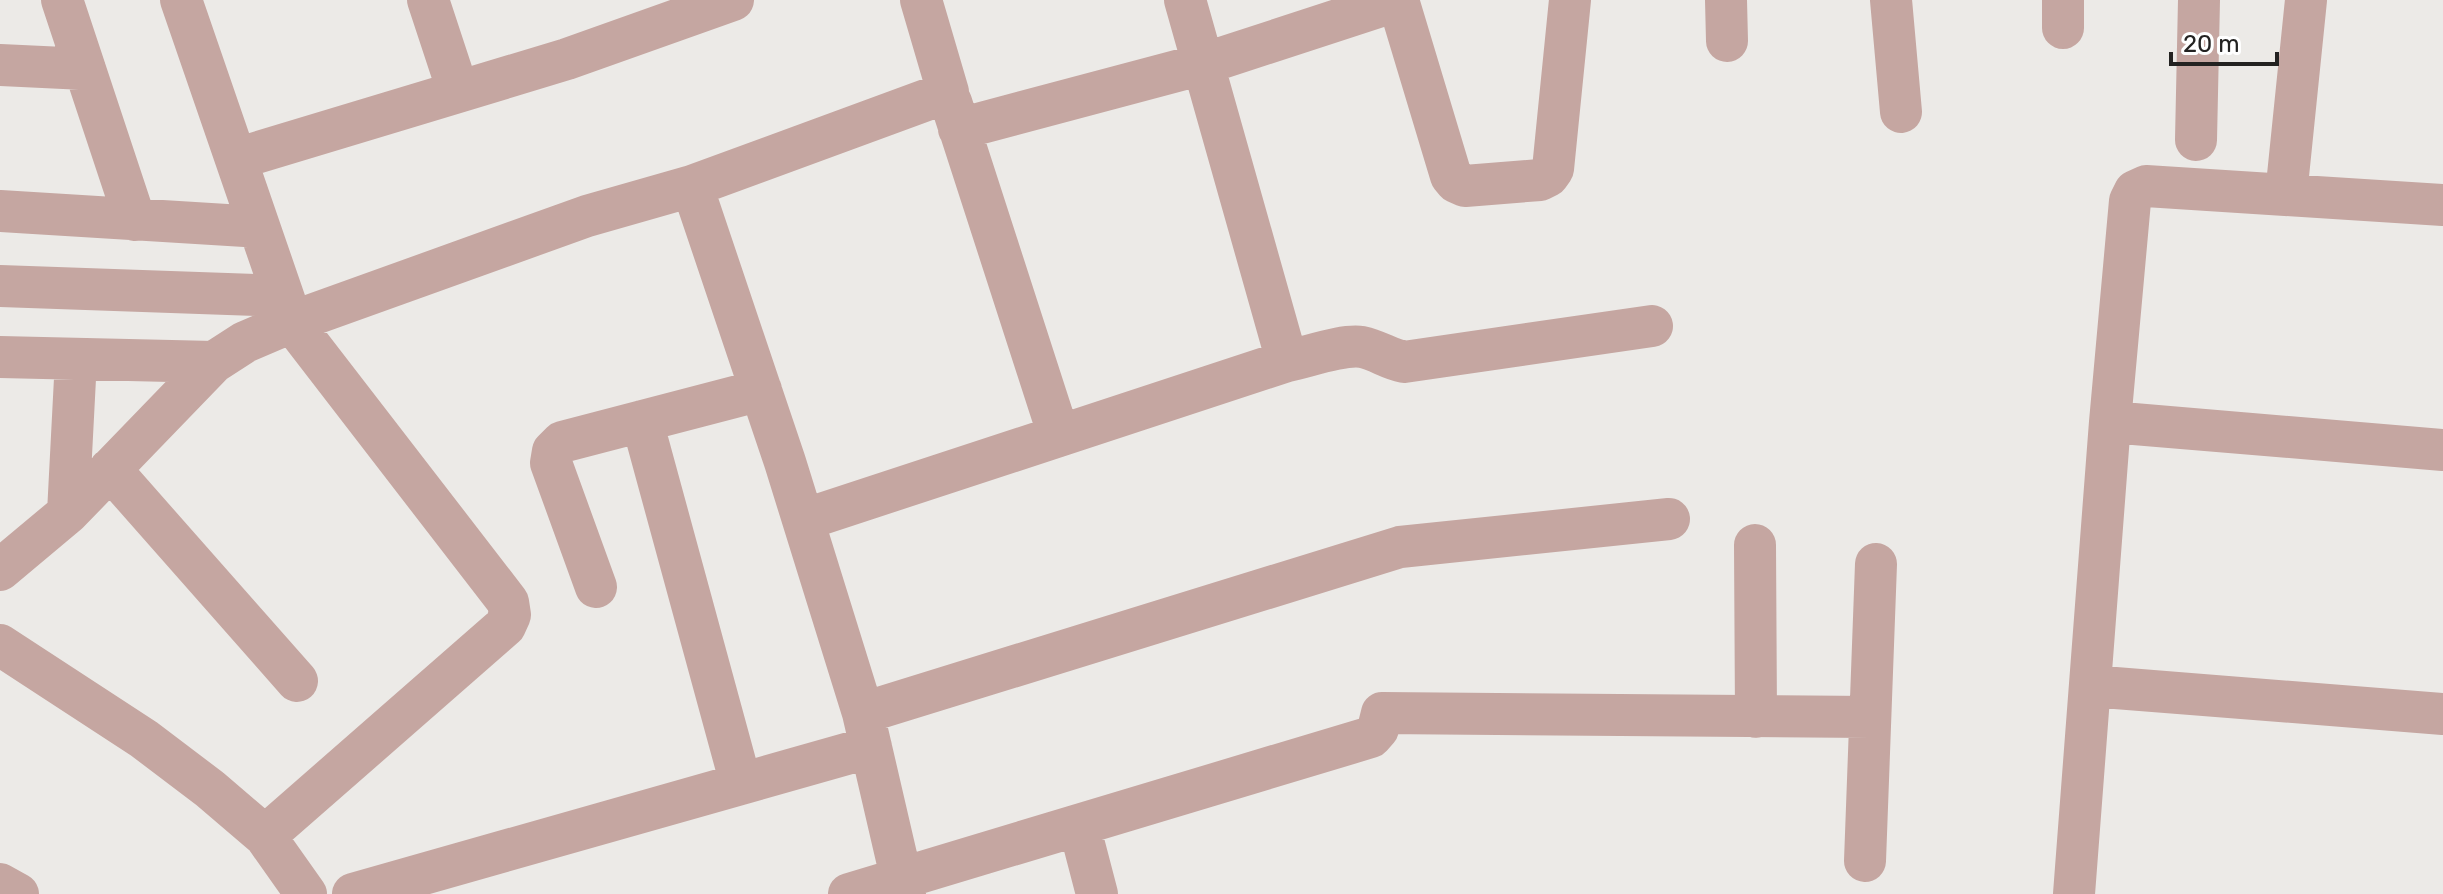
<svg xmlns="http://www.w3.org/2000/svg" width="2443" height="894" viewBox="0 0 2443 894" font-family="Rubik,sans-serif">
	<rect width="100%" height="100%" fill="#eceae7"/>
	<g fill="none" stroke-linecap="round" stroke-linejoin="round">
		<path stroke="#c5a6a1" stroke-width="42" d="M62,0L135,220
			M181,0L292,322L508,602L510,615L505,626L265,836
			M428,0L458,91
			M1185,0L1287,361
			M1398,0L1451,176L1456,182L1465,186L1540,180L1548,176L1553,169L1570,0
			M1726,0L1727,41
			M1891,0L1901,112
			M2063,28V0
			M0,65L85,69
			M951,102L1059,436
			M959,129L1203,64L1399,0
			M2196,140L2199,0
			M236,159L567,59L733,0
			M692,186L785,462L863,713L905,894
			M2286,195L2306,0
			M0,211L259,227
			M0,286L283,296
			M0,357L214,362
			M642,421L741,784
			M2110,422L2443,450
			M110,469L297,681
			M68,513L76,359
			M803,520L1287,361C1308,357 1342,344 1362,347C1377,350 1389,359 1404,362L1652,326
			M1755,545L1756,717
			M0,570L68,513L214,362L245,342L292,322L587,216L692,186L948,92L921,0
			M596,587L551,463L553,451L562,442L761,390
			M0,645L144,739L210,789L265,836L306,894
			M2090,686L2443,714
			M863,713L1400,547L1669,519
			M1079,825L1097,894
			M1865,861L1876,564
			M0,884L18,894
			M353,894L871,747
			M849,894L1371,737L1378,729L1382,713L1870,717
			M2074,894L2110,422L2130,201L2135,191L2146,186L2443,205"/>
	</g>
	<path d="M2171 52v12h106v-12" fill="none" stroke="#232221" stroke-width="4"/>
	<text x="2183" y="52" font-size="24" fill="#232221" stroke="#ffffff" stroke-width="6" paint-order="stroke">20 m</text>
</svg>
